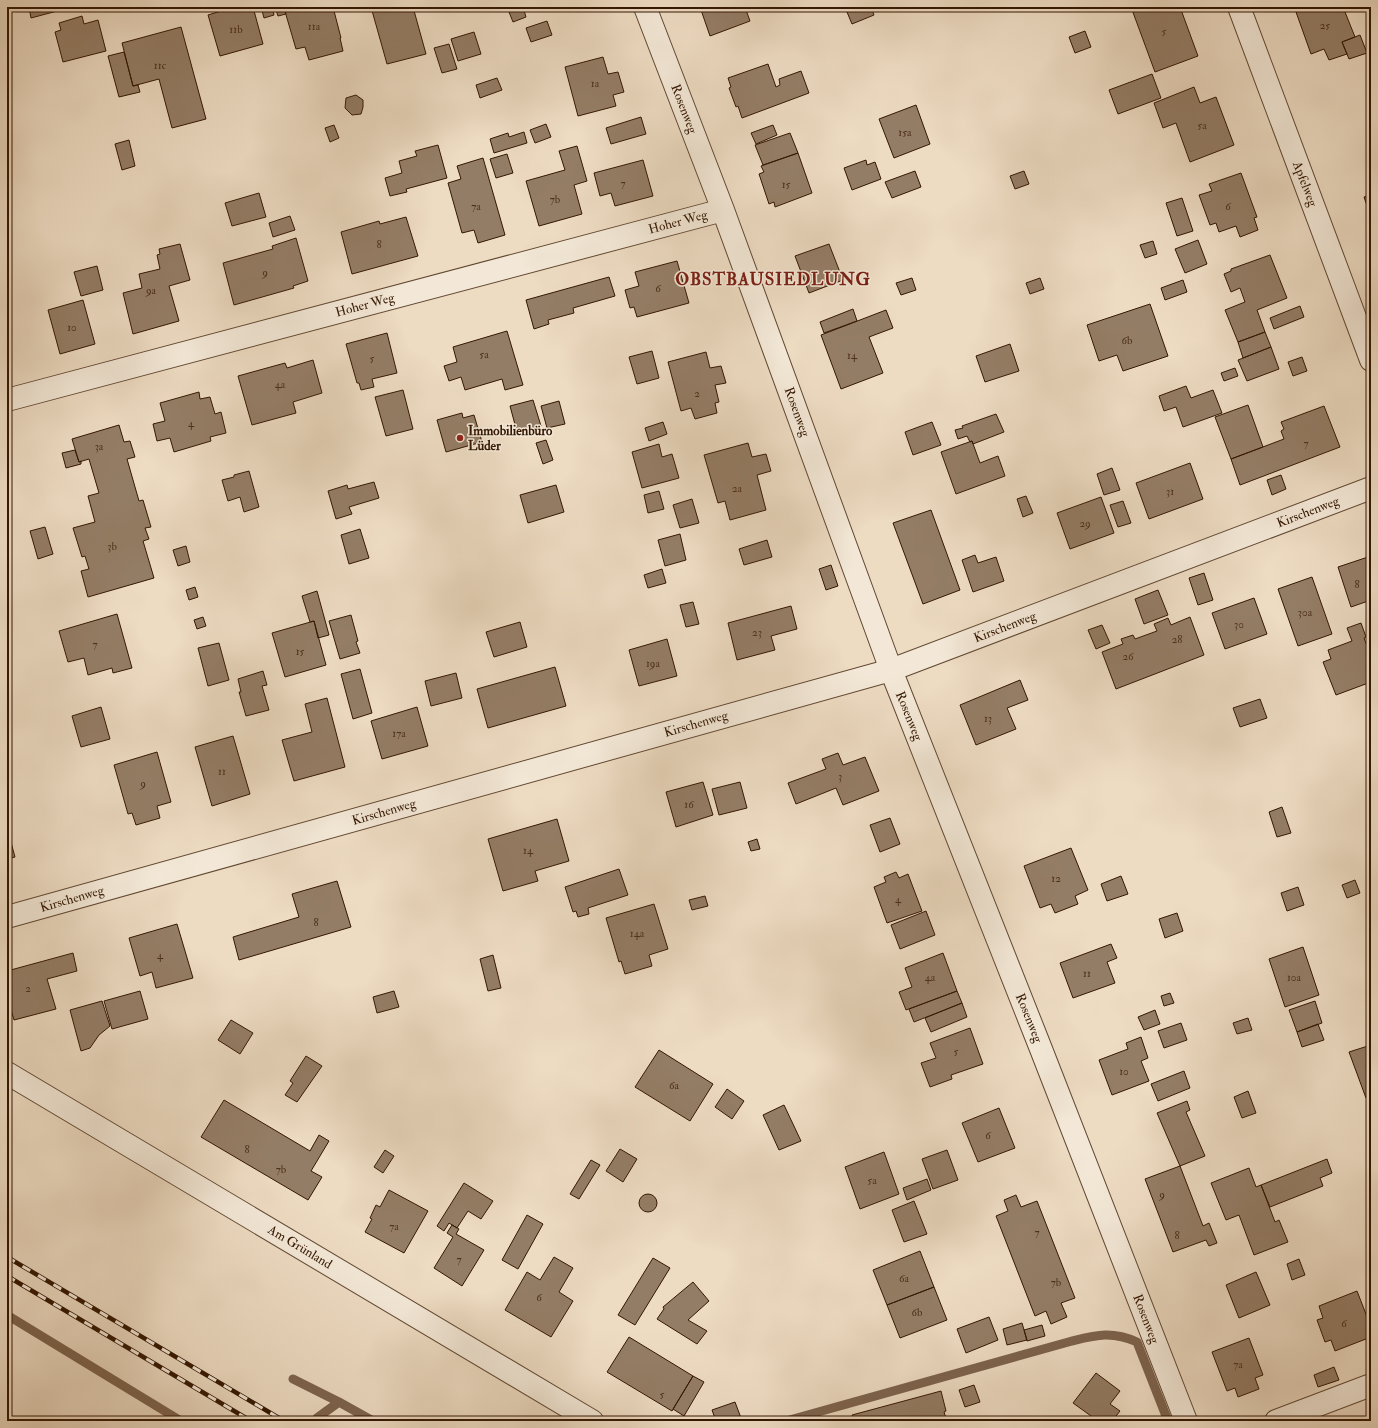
<svg xmlns="http://www.w3.org/2000/svg" width="1378" height="1428" viewBox="0 0 1378 1428" font-family="'IM FELL Double Pica',serif">
	<rect width="100%" height="100%" fill="#eddbc2"/>
	<filter id="stains"><feTurbulence type="fractalNoise" baseFrequency=".005" numOctaves="4"/><feColorMatrix values="0 0 0 0 .2 0 0 0 0 .09 0 0 0 0 .02 0 0 0 .5 -.17"/></filter>
	<radialGradient id="worn" r=".72"><stop offset=".6" stop-color="#630" stop-opacity="0"/><stop offset="1" stop-color="#630" stop-opacity=".3"/></radialGradient>
	<g fill="none" stroke-linecap="round" stroke-linejoin="round">
		<path stroke="#7d644e" stroke-width="9" d="M7,1315L181,1421
			M293,1379L339,1402
			M317,1418L339,1402L373,1421
			M786,1421L1072,1341C1097,1335 1112,1331 1137,1342L1168,1421"/>
	</g>
	<path fill="#947d66" stroke="#341702" d="M29,7H72L31,18Z
		M234,7H253L263,44L220,56L208,15Z
		M261,7H272L274,15L264,18Z
		M275,7H286L284,8L286,14L278,16Z
		M286,7H333L341,38H340L343,51L309,60L305,47L296,49L284,8Z
		M371,7H413L426,54L387,64Z
		M507,7H523L526,17L513,22Z
		M700,7H745L750,21L710,36Z
		M860,7H871L874,15L852,24L847,12Z
		M1131,7H1180L1198,56L1155,72Z
		M1311,7H1343L1355,37L1342,42L1347,54L1329,60L1324,49L1311,54L1296,12Z
		M82,16L84,24L98,20L106,51L63,62L55,32L61,30L59,23Z
		M547,21L552,35L531,42L526,28Z
		M181,27L206,119L172,128L159,79L133,86L122,43Z
		M1085,31L1091,47L1075,53L1069,37Z
		M474,32L481,54L458,61L451,39Z
		M1360,35L1367,53L1349,59L1342,42Z
		M449,44L457,69L442,73L434,48Z
		M124,52L133,86L138,85L140,92L119,97L108,56Z
		M603,57L608,74L618,72L624,92L613,95L616,106L578,116L565,67Z
		M768,64L776,87L780,85L779,79L801,71L809,93L742,118L738,106L736,107L729,88L731,87L728,78Z
		M1152,74L1161,98L1118,114L1109,90Z
		M497,78L502,90L480,98L476,85Z
		M1194,87L1200,103L1216,97L1234,145L1190,162L1176,123L1163,128L1154,103Z
		M356,95L363,100V107L361,114L352,115L345,108L346,98Z
		M916,105L930,144L894,158L879,119Z
		M641,117L646,134L611,144L606,128Z
		M546,124L551,137L535,143L530,130Z
		M334,125L339,138L330,142L325,128Z
		M773,125L777,135L756,144L751,133Z
		M524,132L527,143L494,153L490,139L508,133L509,137Z
		M790,133L798,153L763,165L755,145Z
		M129,140L135,166L122,170L115,144Z
		M438,145L447,178L406,189L407,192L390,196L385,178L402,173L399,161L417,156L415,151Z
		M577,146L587,181L574,185L582,214L539,226L526,181L565,170L559,151Z
		M798,153L812,193L775,207L774,202L769,204L759,174L764,172L761,166Z
		M507,154L513,173L496,178L490,159Z
		M483,158L505,235L478,243L474,230L462,233L448,183L461,179L457,166Z
		M643,160L653,196L615,206L611,193L600,196L594,173Z
		M866,160L867,165L875,162L881,179L852,190L844,168Z
		M915,171L921,187L892,198L885,182Z
		M1024,171L1029,184L1015,189L1010,176Z
		M1241,173L1257,217L1254,218L1258,230L1240,237L1236,226L1219,232L1216,223L1210,225L1199,195L1212,191L1209,184Z
		M259,193L266,217L232,226L225,203Z
		M1371,195V217L1364,197Z
		M1182,198L1193,231L1177,236L1166,203Z
		M290,216L295,230L273,237L269,223Z
		M406,217L418,256L352,274L341,232L379,221L380,224Z
		M296,238L308,281L293,286L294,288L234,305L223,263L273,249L272,246Z
		M1198,240L1207,264L1185,273L1175,249Z
		M1153,241L1157,254L1145,258L1140,245Z
		M180,244L190,280L169,286L179,321L133,334L123,293L142,288L139,274L160,269L157,255L160,254L159,249Z
		M829,244L843,280L809,293L795,256Z
		M1270,255L1287,298L1257,310L1265,332L1238,342L1225,310L1245,302L1240,288L1231,292L1224,274L1231,271V269Z
		M677,261L689,303L637,317L634,307L630,308L625,290L639,286L635,272Z
		M97,266L103,290L81,296L74,272Z
		M609,277L615,296L573,308L574,313L548,320L549,324L534,329L526,300Z
		M912,278L916,290L901,295L896,283Z
		M1040,278L1044,289L1030,294L1026,283Z
		M1183,280L1187,292L1165,300L1161,288Z
		M83,300L95,344L60,354L48,310Z
		M1150,304L1168,356L1123,371L1117,355L1099,361L1087,325Z
		M1300,306L1304,317L1274,329L1270,318Z
		M853,309L857,321L824,333L820,322Z
		M886,310L893,328L869,337L883,373L841,389L821,335Z
		M507,331L523,385L505,390L502,379L465,390L461,377L449,381L444,366L457,362L453,347Z
		M1265,332L1271,347L1243,358L1238,342Z
		M387,333L397,373L372,379L374,387L361,390L359,383H357L346,344Z
		M1010,344L1019,371L985,382L976,356Z
		M1271,347L1279,369L1247,381L1238,360Z
		M652,351L659,378L637,384L629,357Z
		M706,352L710,368L721,366L726,383L715,385L719,402L715,403L717,413L695,419L691,408L681,411L668,362Z
		M1302,357L1307,371L1293,376L1288,362Z
		M313,360L322,393L293,402L296,413L252,425L238,376L285,363L287,368Z
		M1235,368L1238,376L1224,381L1221,373Z
		M1186,386L1191,398L1213,390L1222,413L1183,427L1176,407L1164,411L1159,396Z
		M403,390L413,429L386,436L375,397Z
		M199,392L200,399L210,397L215,414L221,412L226,433L210,437L211,441L174,452L170,438L157,441L153,424L165,421L160,403Z
		M533,400L541,426L517,432L510,406Z
		M559,401L565,424L547,428L541,406Z
		M1248,405L1263,447L1231,459L1215,417Z
		M1324,406L1340,447L1240,485L1231,459L1284,439L1281,431L1284,429L1281,422Z
		M462,413L463,418L474,415L482,442L446,452L437,420Z
		M996,414L1004,432L973,444L972,441L970,442L967,436L958,439L955,430L963,428L962,426Z
		M663,422L667,434L649,441L645,428Z
		M932,422L941,445L913,455L905,432Z
		M119,425L124,442L130,441L135,457L127,459L139,501L143,500L151,527L145,528L149,539L143,541L154,578L88,597L81,571L89,569L85,556L82,557L73,528L95,522L88,496L99,493L89,459L79,462L72,439Z
		M546,440L553,460L543,464L536,443Z
		M972,441L980,463L998,456L1005,476L956,494L941,452Z
		M748,443L752,457L766,454L771,471L757,475L766,510L730,520L725,501L718,503L704,455Z
		M659,444L662,457L672,454L679,478L642,488L632,452Z
		M75,450L79,462L81,461V464L66,468L62,453Z
		M1190,463L1203,499L1149,519L1136,483Z
		M1112,468L1120,490L1104,495L1097,474Z
		M249,471L259,507L244,512L240,497L228,501L222,480L234,477V475Z
		M1281,475L1286,489L1272,495L1267,480Z
		M374,482L379,498L349,507L352,514L336,519L328,491L347,485L348,489Z
		M556,485L564,512L528,523L520,495Z
		M659,491L664,509L648,513L644,495Z
		M1026,496L1033,513L1023,517L1017,499Z
		M1101,497L1114,533L1070,549L1057,513Z
		M692,499L699,523L680,528L673,505Z
		M1123,501L1131,523L1118,527L1110,505Z
		M931,510L960,590L923,604L893,523Z
		M45,527L53,554L38,559L30,531Z
		M360,529L369,558L349,564L341,535Z
		M680,534L686,560L665,566L658,540Z
		M767,540L772,557L744,565L739,549Z
		M186,546L190,562L178,566L173,550Z
		M975,555L978,563L996,557L1004,581L973,592L962,560Z
		M1371,556V600L1351,607L1338,567Z
		M831,565L838,586L826,590L819,569Z
		M662,569L666,583L648,588L644,575Z
		M1204,573L1213,600L1198,605L1189,578Z
		M1312,577L1332,634L1298,646L1278,589Z
		M195,587L198,597L189,600L186,590Z
		M1158,590L1168,615L1144,624L1135,599Z
		M317,591L329,635L318,638L314,621L310,622L302,596Z
		M1254,598L1267,634L1225,649L1212,613Z
		M693,602L699,624L686,627L680,605Z
		M791,606L797,629L771,636L775,650L737,660L728,623Z
		M117,614L132,668L113,673L112,668L88,675L84,658L68,662L59,631Z
		M351,615L358,641L356,642L360,653L340,659L329,621Z
		M203,617L206,626L197,629L194,620Z
		M1190,617L1204,655L1116,689L1102,652L1123,644L1121,639L1133,635L1135,639L1157,631L1154,624L1168,618L1171,625Z
		M314,621L326,665L285,677L272,633Z
		M520,622L527,647L494,657L486,632Z
		M1361,623L1366,637L1364,638L1371,656V682L1336,695L1323,662L1331,659L1328,650L1352,641L1347,628Z
		M1102,625L1110,643L1096,649L1088,630Z
		M667,639L677,676L639,686L629,650Z
		M219,643L229,680L208,686L198,648Z
		M555,667L566,706L488,728L477,689Z
		M360,669L372,713L353,719L341,674Z
		M263,671L267,685L262,686L269,710L246,716L239,692H241L238,679Z
		M456,673L462,698L431,706L425,681Z
		M1020,680L1028,700L1007,708L1016,729L976,745L960,705Z
		M327,698L345,767L294,781L282,740L312,732L305,704Z
		M1260,699L1267,718L1240,727L1233,708Z
		M101,707L110,739L81,747L72,716Z
		M417,707L428,746L382,759L371,721Z
		M233,736L250,794L212,806L195,747Z
		M157,752L171,802L157,806L160,818L136,825L132,813L128,814L114,765Z
		M838,753L843,765L865,757L879,791L843,805L836,788L796,804L788,783L826,769L822,759Z
		M703,782L713,815L676,827L666,792Z
		M740,782L747,808L719,815L712,789Z
		M1282,807L1291,833L1277,837L1269,812Z
		M890,818L900,844L880,852L870,825Z
		M557,819L569,861L535,871L538,881L503,891L488,839Z
		M7,828L15,857L7,859Z
		M757,839L760,849L751,851L748,842Z
		M1071,848L1088,890L1075,896L1078,904L1055,913L1051,904L1040,908L1024,866Z
		M619,869L628,895L588,908L589,914L578,917L576,911L573,912L565,887Z
		M896,872L899,878L908,874L922,911L887,923L874,887L886,882L884,877Z
		M1121,876L1128,894L1107,901L1101,884Z
		M1355,880L1360,893L1347,898L1342,885Z
		M337,881L351,927L239,960L233,937L299,917L292,894Z
		M1298,887L1304,905L1287,911L1281,893Z
		M705,896L708,906L692,910L689,900Z
		M654,904L668,949L649,955L652,966L625,974L621,961L619,962L606,918Z
		M926,911L935,935L900,949L891,925Z
		M1177,913L1183,931L1165,938L1159,919Z
		M177,924L193,978L156,988L152,972L140,976L129,938Z
		M1111,944L1117,958L1107,962L1115,983L1073,998L1060,963Z
		M1303,947L1319,995L1285,1007L1269,959Z
		M73,953L77,971L47,979L56,1009L14,1020L7,996V971Z
		M943,953L957,991L906,1010L899,992L912,987L905,968Z
		M493,955L501,988L488,991L480,959Z
		M140,991L148,1019L112,1029L104,1001Z
		M394,991L399,1007L377,1013L373,997Z
		M957,991L962,1003L914,1022L909,1009Z
		M1170,993L1174,1003L1164,1006L1161,996Z
		M102,1001L110,1026L99,1035L90,1048L81,1051L70,1010Z
		M1315,1001L1322,1023L1297,1032L1289,1010Z
		M962,1003L967,1017L931,1032L925,1018Z
		M1155,1010L1160,1024L1144,1030L1138,1017Z
		M1248,1018L1252,1030L1237,1034L1233,1023Z
		M231,1020L253,1033L240,1054L218,1040Z
		M1181,1023L1187,1040L1164,1048L1158,1031Z
		M1318,1024L1324,1040L1302,1047L1297,1032Z
		M970,1028L983,1064L951,1075L952,1079L930,1087L921,1063L936,1058L930,1043Z
		M1141,1037L1148,1058L1141,1061L1149,1081L1112,1095L1099,1060L1128,1049L1126,1043Z
		M1371,1045V1096L1366,1098L1349,1052Z
		M659,1050L713,1084L690,1121L635,1087Z
		M306,1056L322,1066L297,1102L285,1095L293,1083L290,1081Z
		M1184,1071L1190,1088L1158,1101L1151,1084Z
		M727,1089L744,1101L732,1119L715,1107Z
		M1248,1091L1256,1113L1242,1118L1234,1097Z
		M224,1100L310,1151L319,1135L329,1141L311,1171L322,1177L308,1200L201,1137Z
		M1187,1101L1190,1110L1186,1112L1205,1156L1180,1166L1157,1113Z
		M784,1105L801,1141L779,1150L763,1115Z
		M999,1108L1015,1148L978,1162L962,1123Z
		M620,1149L637,1159L623,1182L606,1171Z
		M385,1150L394,1156L383,1173L374,1167Z
		M947,1150L958,1180L933,1189L922,1159Z
		M884,1152L899,1194L860,1209L845,1167Z
		M1327,1159L1332,1173L1320,1178L1323,1186L1270,1207L1261,1185Z
		M591,1160L600,1165L579,1199L570,1194Z
		M1180,1166L1203,1226L1209,1223L1217,1243L1209,1246L1206,1240L1173,1252L1145,1179Z
		M1249,1168L1256,1187L1261,1185L1275,1222L1279,1220L1288,1242L1254,1255L1239,1215L1226,1220L1211,1183Z
		M927,1179L931,1190L907,1200L903,1188Z
		M464,1183L493,1201L481,1219L468,1211L457,1228L449,1223L444,1231L437,1226Z
		M389,1190L428,1211L404,1253L365,1232L372,1219L370,1218L376,1205L380,1207Z
		M639 1203a9 9 0 1 1 18 0a9 9 0 1 1-18 0Z
		M1016,1195L1021,1207L1037,1201L1075,1298L1061,1303L1067,1317L1051,1324L1046,1311L1035,1316L996,1216L1008,1211L1004,1200Z
		M914,1201L927,1234L904,1242L892,1210Z
		M527,1215L543,1224L518,1269L502,1260Z
		M452,1225L459,1229L456,1234L484,1250L462,1286L434,1268L453,1237L447,1233Z
		M920,1251L934,1287L887,1305L873,1270Z
		M554,1257L573,1268L559,1292L573,1301L551,1337L505,1310L527,1272L540,1280Z
		M653,1258L670,1268L635,1325L618,1315Z
		M1299,1259L1305,1275L1292,1280L1287,1264Z
		M1256,1272L1270,1305L1239,1318L1226,1285Z
		M693,1282L709,1301L688,1320L707,1331L697,1344L657,1319L664,1309L663,1307Z
		M934,1287L947,1320L900,1338L887,1305Z
		M1357,1291L1371,1327V1337L1335,1351L1331,1340L1325,1342L1317,1320L1323,1318L1319,1306Z
		M989,1317L998,1340L966,1353L957,1329Z
		M1022,1323L1027,1340L1007,1345L1003,1329Z
		M1042,1325L1045,1336L1027,1341L1024,1330Z
		M629,1337L693,1376L672,1411L607,1372Z
		M1249,1338L1263,1375L1255,1378L1259,1389L1238,1397L1235,1388L1227,1391L1212,1352Z
		M1334,1367L1339,1380L1318,1387L1314,1375Z
		M1096,1373L1120,1391L1110,1404L1120,1411L1112,1421H1098L1073,1403Z
		M693,1376L704,1382L684,1416L673,1409Z
		M974,1385L980,1402L965,1407L959,1390Z
		M941,1391L946,1411L944,1412L947,1421H853L852,1415Z
		M735,1402L741,1418L731,1421H716L712,1410Z"/>
	<g fill="none" stroke-linecap="round" stroke-linejoin="round">
		<defs>
			<path id="street" d="M645,7L723,210L891,670L1041,1049L1186,1421
				M1239,7L1371,360
				M7,400L723,210
				M7,917L891,670L1371,488
				M7,1073L592,1421
				M1276,1421L1371,1385"/>
		</defs>
		<use href="#street" stroke="#624832" stroke-width="24"/>
		<use href="#street" stroke="#f3e8d7" stroke-width="22"/>
		<defs>
			<path id="rail" d="M7,1257L284,1421
				M7,1276L251,1421"/>
		</defs>
		<use href="#rail" stroke="#341702" stroke-width="4.5"/>
		<use href="#rail" stroke="#f3e8d7" stroke-width="3" stroke-dasharray="9" stroke-linecap="butt"/>
	</g>
	<circle fill="#8f2418" stroke="#f3e8d7" stroke-width="1.5" cx="460" cy="438" r="4"/>
	<g text-anchor="middle" dominant-baseline="central" stroke-width="3" stroke-linejoin="round" paint-order="stroke">
		<g font-size="11" fill="#4c301b">
			<text x="1325" y="25">25</text>
			<text x="314" y="26">11a</text>
			<text x="236" y="29">11b</text>
			<text x="1164" y="31">5</text>
			<text x="160" y="65">11c</text>
			<text x="595" y="83">1a</text>
			<text x="1202" y="125">5a</text>
			<text x="905" y="132">15a</text>
			<text x="623" y="183">7</text>
			<text x="786" y="184">15</text>
			<text x="555" y="199">7b</text>
			<text x="476" y="206">7a</text>
			<text x="1228" y="206">6</text>
			<text x="379" y="244">8</text>
			<text x="265" y="272">9</text>
			<text x="658" y="288">6</text>
			<text x="151" y="290">9a</text>
			<text x="72" y="327">10</text>
			<text x="1127" y="340">6b</text>
			<text x="484" y="354">5a</text>
			<text x="852" y="355">14</text>
			<text x="372" y="358">5</text>
			<text x="280" y="384">4a</text>
			<text x="697" y="393">2</text>
			<text x="191" y="423">4</text>
			<text x="1306" y="443">7</text>
			<text x="99" y="446">3a</text>
			<text x="737" y="488">2a</text>
			<text x="1170" y="491">31</text>
			<text x="1085" y="523">29</text>
			<text x="112" y="546">3b</text>
			<text x="1357" y="584">8</text>
			<text x="1305" y="612">30a</text>
			<text x="1239" y="624">30</text>
			<text x="757" y="632">23</text>
			<text x="1177" y="639">28</text>
			<text x="95" y="644">7</text>
			<text x="300" y="651">15</text>
			<text x="1128" y="656">26</text>
			<text x="653" y="663">19a</text>
			<text x="988" y="718">13</text>
			<text x="399" y="733">17a</text>
			<text x="222" y="771">11</text>
			<text x="840" y="776">3</text>
			<text x="143" y="783">9</text>
			<text x="689" y="804">16</text>
			<text x="528" y="850">14</text>
			<text x="1056" y="878">12</text>
			<text x="898" y="899">4</text>
			<text x="316" y="922">8</text>
			<text x="637" y="933">14a</text>
			<text x="160" y="955">4</text>
			<text x="1087" y="973">11</text>
			<text x="930" y="977">4a</text>
			<text x="1294" y="977">10a</text>
			<text x="28" y="988">2</text>
			<text x="956" y="1051">5</text>
			<text x="1124" y="1071">10</text>
			<text x="674" y="1085">6a</text>
			<text x="988" y="1135">6</text>
			<text x="247" y="1149">8</text>
			<text x="281" y="1169">7b</text>
			<text x="872" y="1180">5a</text>
			<text x="1162" y="1194">9</text>
			<text x="394" y="1226">7a</text>
			<text x="1037" y="1232">7</text>
			<text x="1177" y="1235">8</text>
			<text x="459" y="1259">7</text>
			<text x="904" y="1278">6a</text>
			<text x="1056" y="1282">7b</text>
			<text x="539" y="1297">6</text>
			<text x="917" y="1312">6b</text>
			<text x="1344" y="1323">6</text>
			<text x="1238" y="1364">7a</text>
			<text x="662" y="1394">5</text>
		</g>
		<g font-size="13" fill="#341702" stroke="#f3e8d7">
			<text transform="translate(684 109) rotate(69)">Rosenweg</text>
			<text transform="translate(1305 184) rotate(69)">Apfelweg</text>
			<text transform="translate(678 222) rotate(-15)">Hoher Weg</text>
			<text transform="translate(365 305) rotate(-15)">Hoher Weg</text>
			<text transform="translate(797 412) rotate(70)">Rosenweg</text>
			<text transform="translate(1308 512) rotate(-21)">Kirschenweg</text>
			<text transform="translate(1005 627) rotate(-21)">Kirschenweg</text>
			<text transform="translate(909 716) rotate(68)">Rosenweg</text>
			<text transform="translate(696 724) rotate(-16)">Kirschenweg</text>
			<text transform="translate(384 812) rotate(-16)">Kirschenweg</text>
			<text transform="translate(72 899) rotate(-16)">Kirschenweg</text>
			<text transform="translate(1029 1018) rotate(68)">Rosenweg</text>
			<text transform="translate(300 1247) rotate(31)">Am Grünland</text>
			<text transform="translate(1146 1319) rotate(69)">Rosenweg</text>
		</g>
		<g font-size="13" font-weight="bold" fill="#341702" stroke="#f3e8d7" text-anchor="start">
			<text x="468" y="431">Immobilienbüro<tspan x="468" dy="15">Lüder</tspan></text>
		</g>
		<g font-size="17" font-weight="bold" letter-spacing="1" fill="#7a1f14" stroke="#f3e8d7">
			<text x="773" y="279">OBSTBAUSIEDLUNG</text>
		</g>
	</g>
	<rect width="1378" height="1428" fill="none" stroke="#eddbc2" stroke-width="24"/>
	<rect x="8" y="8" width="1362" height="1412" fill="none" stroke="#341702" stroke-width="2"/>
	<rect x="12" y="12" width="1354" height="1404" fill="none" stroke="#341702"/>
	<rect width="100%" height="100%" filter="url(#stains)"/>
	<rect width="100%" height="100%" fill="url(#worn)"/>
</svg>
